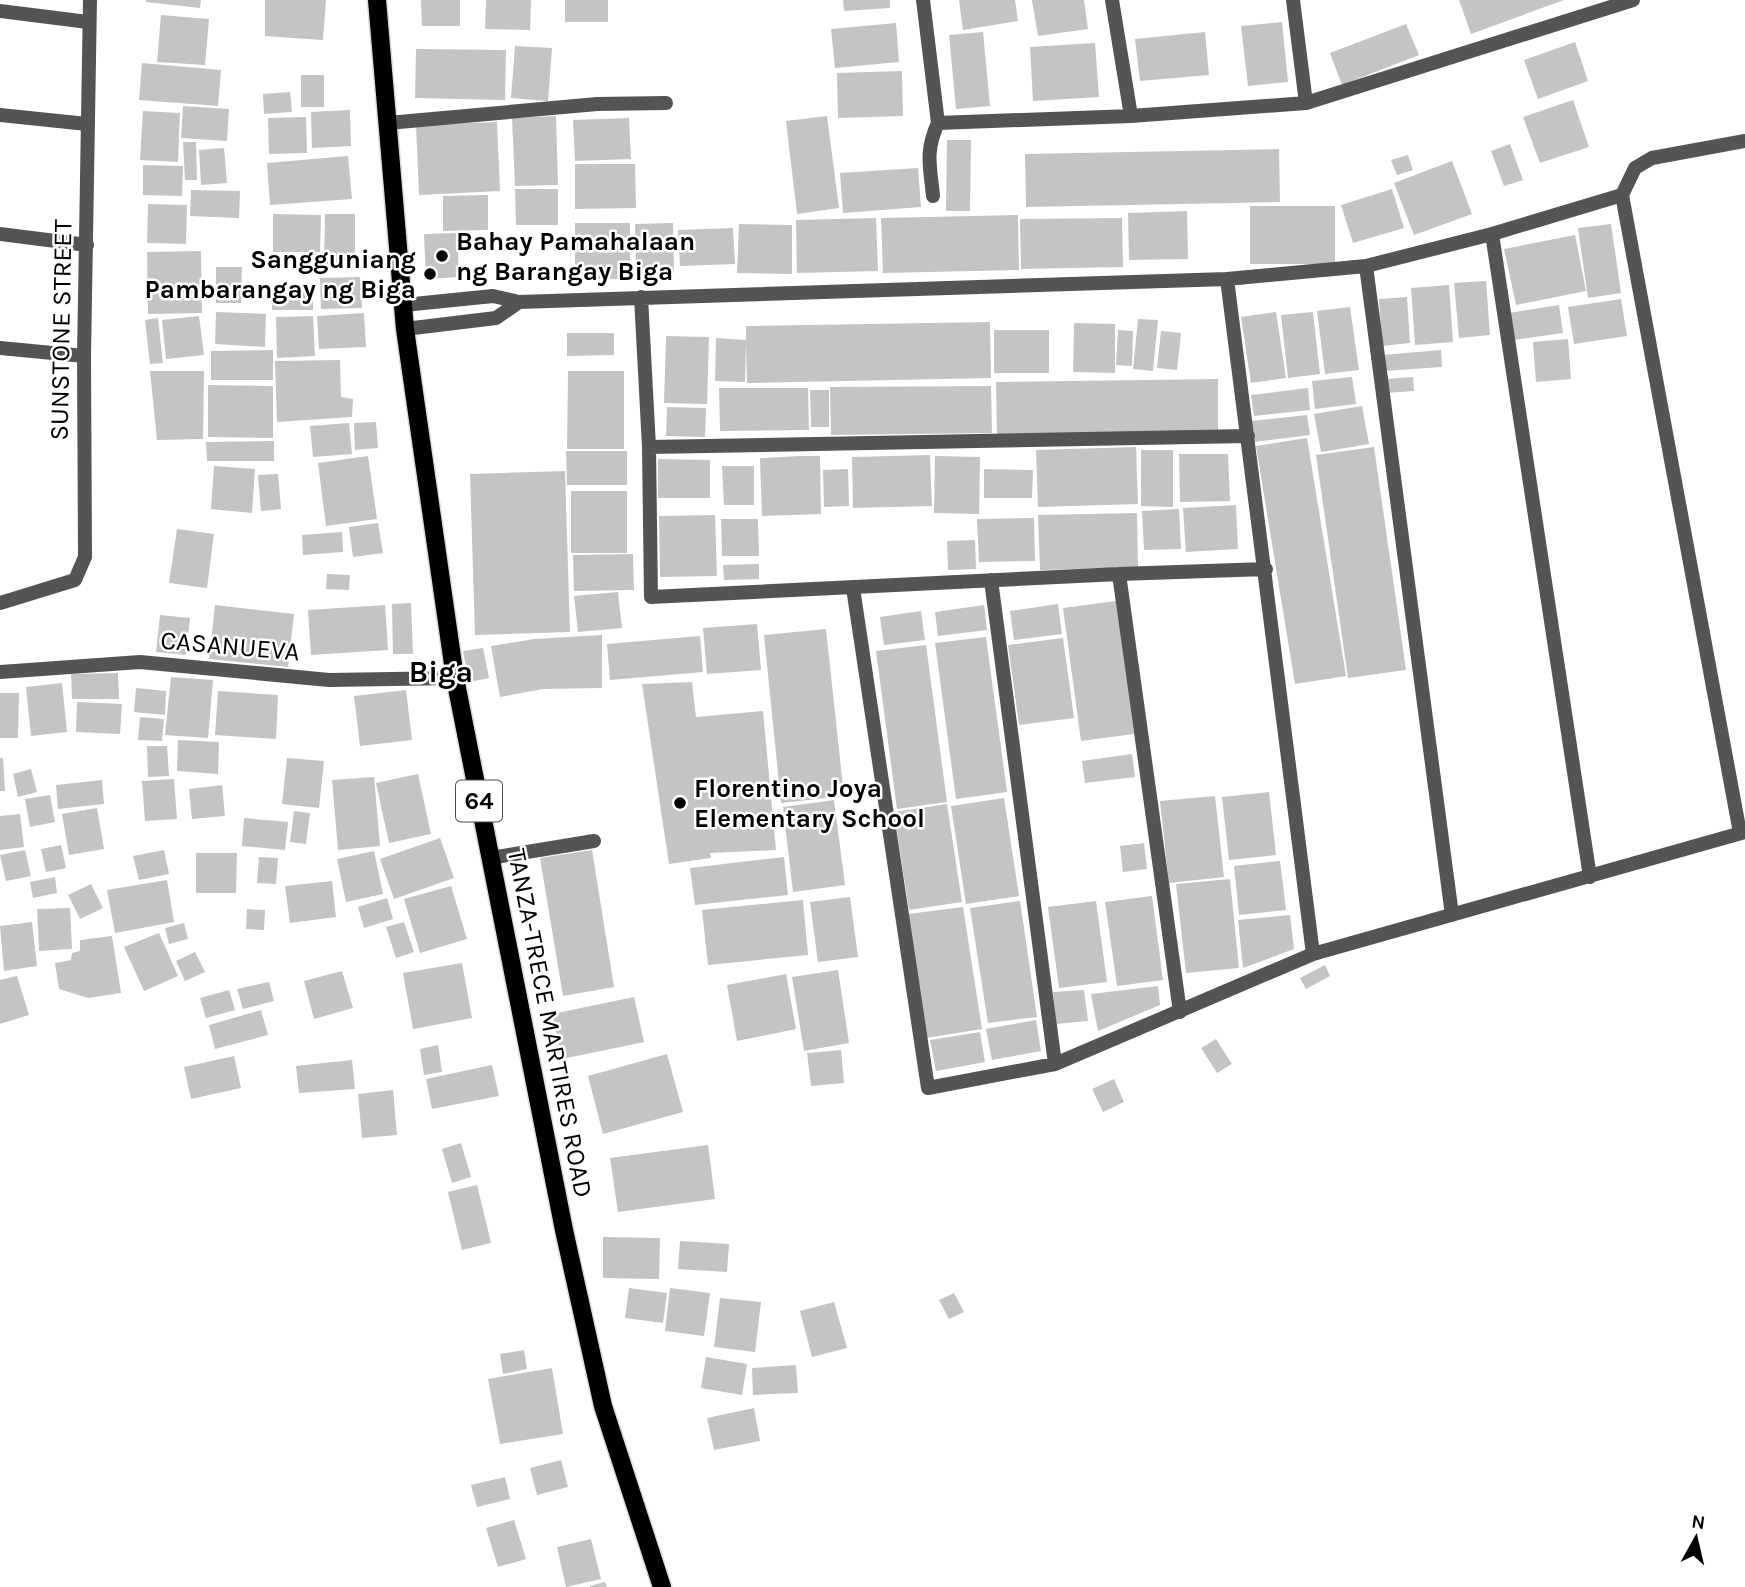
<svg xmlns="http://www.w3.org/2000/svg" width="1745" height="1587" viewBox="0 0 1745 1587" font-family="Karla,sans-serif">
	<rect width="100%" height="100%" fill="#fff"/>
	<path fill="#c4c4c4" d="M146,0H201L200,8L146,2Z
		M265,0H326L323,40L265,36Z
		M421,0H460V26H422Z
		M486,0H531L530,30L485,29Z
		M565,0H608V22H565Z
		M843,0H890V8L844,11Z
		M959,0H1015L1018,21L963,30Z
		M1032,0H1084L1088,29L1038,36Z
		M1459,0H1564L1471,34Z
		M161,15L209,19L205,65L157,62Z
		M1282,22L1288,82L1248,86L1241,26Z
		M896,23L899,62L835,68L831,29Z
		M1406,24L1419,55L1342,85L1330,53Z
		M983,32L990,106L956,109L949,35Z
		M1205,32L1209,75L1140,81L1135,39Z
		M1575,42L1588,81L1538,99L1524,60Z
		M1095,43L1099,97L1033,101L1030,47Z
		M515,46L552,48L548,101L511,98Z
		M416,49L506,50L505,100L415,98Z
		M142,63L221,70L218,106L139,100Z
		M902,71L903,116L838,118L837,73Z
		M301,75H324V107H301Z
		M290,92L292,112L264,114L263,94Z
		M1573,100L1589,147L1540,163L1523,117Z
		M183,106L229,109L227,141L181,138Z
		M350,110L351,146L312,148L311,112Z
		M143,111L180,113L178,162L140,160Z
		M556,116L558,185L515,186L512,118Z
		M827,116L839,208L797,214L786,121Z
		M306,117L307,153L269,154L268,118Z
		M629,118L631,159L575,161L573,120Z
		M497,122L500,191L419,195L416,125Z
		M947,140H971L970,211H946Z
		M183,142H196L197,180H185Z
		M1510,144L1523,180L1504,186L1491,151Z
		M224,148L227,183L201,185L199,150Z
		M1279,149L1280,202L1026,207L1025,154Z
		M1408,155L1413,170L1397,175L1391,160Z
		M348,156L352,199L270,205L267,163Z
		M1452,161L1472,214L1414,235L1394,183Z
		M575,164H635L636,208L575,209Z
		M143,165L183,166L182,196L143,195Z
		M918,168L921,207L843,213L840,173Z
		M515,189H558V225H516Z
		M1392,189L1404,228L1353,243L1341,205Z
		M191,190L240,191L239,218L190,216Z
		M488,195V230L443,231V196Z
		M148,204L187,205L186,244L147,243Z
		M1250,206H1335V264H1250Z
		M1187,211L1188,259L1129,260L1128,213Z
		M273,214L321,215L320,252H273Z
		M325,214H355V265H324Z
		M1018,215L1019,270L883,273L881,218Z
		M876,218L878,271L797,273L796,220Z
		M1122,218L1123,267L1021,269L1020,219Z
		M575,223H630V279H575Z
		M673,223L674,274L636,275L635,224Z
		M739,224L792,225V274L737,273Z
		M1611,224L1621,293L1588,298L1578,228Z
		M733,228L735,264L680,266L678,230Z
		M457,233L459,277L426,279L424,234Z
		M1575,235L1586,291L1516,305L1504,249Z
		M201,251L202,313L148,314L147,252Z
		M216,267H242L241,303H216Z
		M360,277L362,308L321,309L320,278Z
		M1486,281L1490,335L1459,338L1454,283Z
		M1449,285L1453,342L1415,345L1411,288Z
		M272,291H313V310H272Z
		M1407,297L1410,343L1382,346L1379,299Z
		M1621,299L1627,336L1574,344L1568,307Z
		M1559,305L1563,333L1513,340L1509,313Z
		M1350,307L1359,370L1325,374L1317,311Z
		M216,312L266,314L265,347L215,344Z
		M1276,312L1286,378L1251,383L1241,317Z
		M1313,312L1320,374L1288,378L1281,315Z
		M364,313L366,347L319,349L317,316Z
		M199,316L204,355L166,359L162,320Z
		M313,316L315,356L277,358L276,317Z
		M158,318L163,363L150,364L145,320Z
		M1138,319L1158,320L1153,371L1133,369Z
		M990,322L991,378L747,383L746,342L745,382L715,381L716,338L746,340V326Z
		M1074,323L1115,324V373L1073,372Z
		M994,330H1049V373H994Z
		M1118,330L1133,331L1132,366L1116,365Z
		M1161,331L1181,333L1177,370L1157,368Z
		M567,333H614V355L567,356Z
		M666,336L709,337L707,404L664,403Z
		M1568,339L1571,379L1536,382L1533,342Z
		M273,350V380H211V351Z
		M1441,350L1442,367L1384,371L1382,355Z
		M340,360L341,397L353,399L352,417L277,422L275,361Z
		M150,371H204L203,439L157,440Z
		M568,371H624V449H567Z
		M1352,377L1356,404L1315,409L1312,381Z
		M1413,377L1414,391L1386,393L1385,379Z
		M1218,379V432L997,435L996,382Z
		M208,385L273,386V438L208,437Z
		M991,386L992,433L831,435L830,387Z
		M719,388H808L809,430L720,431Z
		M1308,388L1310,410L1254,416L1251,395Z
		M810,390H829V427H811Z
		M1362,406L1369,444L1321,452L1314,414Z
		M667,407L706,408L705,437L666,436Z
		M1307,415L1310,435L1253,442L1251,421Z
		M376,422L378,448L355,450L354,423Z
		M349,423L352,454L313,457L310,426Z
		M1307,438L1346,676L1295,684L1256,446Z
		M274,441V461H207L206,442Z
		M1136,447L1138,504L1038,507L1036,450Z
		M1374,447L1406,670L1348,678L1316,455Z
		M1141,450H1173V507L1141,506Z
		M566,451H627V485H567Z
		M1179,454H1228L1230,501L1180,502Z
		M930,455L932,506L853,508L852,457Z
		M368,456L377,519L326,526L318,463Z
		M800,456H820L821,514L762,516L760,458Z
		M935,456L980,457L979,514L934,513Z
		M658,459L710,460V498H658Z
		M214,466L255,469L252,513L211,509Z
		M722,466H754V505H724Z
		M848,469L849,506L824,507L823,470Z
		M984,469L1033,470L1032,498H984Z
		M565,471L570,632L475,635L470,474Z
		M278,474L281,509L261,511L258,475Z
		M571,491H627V553H571Z
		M1236,505L1238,549L1186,552L1183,508Z
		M1179,509L1181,549L1144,550L1142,511Z
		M1137,513L1138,567L1040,570L1038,515Z
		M715,515L717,576L660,577L659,516Z
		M1034,518L1035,561L979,562L977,519Z
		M721,519H758L759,556H722Z
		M378,523L383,553L353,557L349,527Z
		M177,529L214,534L207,588L169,583Z
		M342,532L343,552L303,555L302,535Z
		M975,540L976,569L948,570L947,541Z
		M633,554L634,590L574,591L573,555Z
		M759,564V579L724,580L723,565Z
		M327,574L350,575L349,590L326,589Z
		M618,592L622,628L578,632L574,596Z
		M1116,601L1134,734L1081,741L1063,608Z
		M411,603L413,654H393L392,604Z
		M1058,604L1062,634L1014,640L1010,611Z
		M215,605L294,614L288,667L209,659Z
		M385,605L388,650L311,655L308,610Z
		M984,605L987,630L938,636L935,612Z
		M921,611L925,640L884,645L880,617Z
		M160,615L190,618L186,655L156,652Z
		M757,624L761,670L707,674L703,628Z
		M826,629L844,796L781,803L764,635Z
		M602,635V688L543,689L500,697L491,646L534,639Z
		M700,636L703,672L610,680L607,644Z
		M986,637L1007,792L956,799L935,643Z
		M1063,638L1074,718L1019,725L1008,645Z
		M926,645L947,802L897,809L876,651Z
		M483,648L489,678L469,682L463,651Z
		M118,673L119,699H72L71,674Z
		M171,677L213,680L208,738L165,735Z
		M692,682L696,717L763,711L776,850L710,853L711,858L669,864L642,684Z
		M62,683L67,732L31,736L26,687Z
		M136,688L166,691L165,715L134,712Z
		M406,690L412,740L360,746L354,696Z
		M218,691L278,695L276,739L215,735Z
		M0,693H19L18,738H0Z
		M77,702L122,704L120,734L76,732Z
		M140,717L164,719L162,741L138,740Z
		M178,740L219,742L218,774L177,771Z
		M147,746H167L169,776L148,777Z
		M1132,754L1135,777L1085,783L1082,761Z
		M0,758H3L5,791H0Z
		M287,758L324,761L319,808L282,804Z
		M31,769L37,792L18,797L13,774Z
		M418,774L431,834L389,843L376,783Z
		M374,777L380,846L338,850L332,780Z
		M174,779L177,819L145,821L142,781Z
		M102,780L104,804L58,809L56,785Z
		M222,785L225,816L192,819L189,789Z
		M1269,792L1276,855L1229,860L1222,797Z
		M50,795L55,822L30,827L25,799Z
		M1215,796L1224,877L1169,883L1160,801Z
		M1004,798L1019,896L966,904L951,806Z
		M834,800L845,885L793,892L783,807Z
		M947,804L962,902L909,910L894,812Z
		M97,808L104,849L69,855L62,814Z
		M294,811L310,813L306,844L290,842Z
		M20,814L24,847L0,850V816Z
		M244,818L288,822L285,850L242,846Z
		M440,838L454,878L394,899L380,859Z
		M1144,843L1147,869L1123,872L1120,846Z
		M61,845L66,868L46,872L41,849Z
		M25,850L31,876L6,881L0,855Z
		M164,850L169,874L139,880L133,856Z
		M592,850L614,987L563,996L540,858Z
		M374,851L383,894L346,902L337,859Z
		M196,853H237L236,893H196Z
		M259,857L278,858L276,884L257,883Z
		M784,857L788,895L695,905L690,868Z
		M1280,861L1286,910L1239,915L1234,866Z
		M55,877L57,893L33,898L30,882Z
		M1230,879L1239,968L1186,973L1176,884Z
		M167,880L174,922L115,933L107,890Z
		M332,881L336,917L290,923L285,886Z
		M91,884L103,908L80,919L68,895Z
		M451,886L467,939L420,953L404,899Z
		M1152,896L1163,980L1117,986L1105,902Z
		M850,897L858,957L818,962L810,902Z
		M387,898L393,919L364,928L358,907Z
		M803,900L808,955L708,965L702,910Z
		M1020,901L1037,1017L988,1023L970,908Z
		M1096,901L1107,982L1059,988L1048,907Z
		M963,907L982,1029L926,1038L908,914Z
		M70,908L72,949L39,951L37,909Z
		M247,909L265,910L264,930L246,929Z
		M1290,915L1294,949L1243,968L1238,920Z
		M32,922L37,966L4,971L0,926Z
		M404,922L414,952L396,958L386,927Z
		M184,923L188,939L169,944L165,928Z
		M159,933L178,976L144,991L124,947Z
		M112,936L121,993L88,998L59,989L55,963L71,960L72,953L80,951V940Z
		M195,952L205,972L185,981L176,961Z
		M462,963L472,1018L413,1029L403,973Z
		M1325,965L1330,976L1306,989L1300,978Z
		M838,970L849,1043L804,1051L792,977Z
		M342,971L353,1008L314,1019L304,981Z
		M786,974L796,1029L737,1041L727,985Z
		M17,976L29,1015L0,1024V980Z
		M269,982L274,1001L243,1009L237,989Z
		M1158,986L1160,1005L1098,1031L1091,994Z
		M229,990L235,1010L206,1018L200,998Z
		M1084,990L1088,1021L1056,1024L1053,992Z
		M634,997L644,1042L562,1059L552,1014Z
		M261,1010L268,1035L215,1049L209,1025Z
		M1036,1020L1041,1051L992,1060L986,1029Z
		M980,1032L985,1062L936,1071L930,1040Z
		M1216,1039L1232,1064L1217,1073L1201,1048Z
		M438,1045L442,1072L424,1075L420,1049Z
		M841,1050L844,1083L811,1086L807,1053Z
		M667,1054L683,1112L603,1134L588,1076Z
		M234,1056L241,1088L191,1099L184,1067Z
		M352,1060L355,1089L299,1093L296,1066Z
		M492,1065L499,1096L432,1109L426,1079Z
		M1114,1079L1124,1102L1103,1112L1092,1089Z
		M393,1090L397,1135L362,1138L358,1094Z
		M461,1143L471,1177L452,1183L442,1149Z
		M708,1145L715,1199L618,1212L610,1158Z
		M477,1185L491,1243L462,1250L448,1192Z
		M603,1237L660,1238L659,1279L603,1278Z
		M680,1241L729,1244L727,1272L678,1269Z
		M629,1288L667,1293L663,1323L625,1318Z
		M670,1288L710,1293L704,1336L665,1331Z
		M954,1293L964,1312L949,1319L939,1300Z
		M720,1298L761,1302L755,1352L714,1347Z
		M834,1302L847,1348L812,1357L800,1311Z
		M524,1350L527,1369L503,1374L500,1354Z
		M706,1357L747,1364L742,1395L701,1388Z
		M796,1365L798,1393L753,1395L752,1368Z
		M552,1368L563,1434L500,1444L488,1379Z
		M754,1408L760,1441L714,1450L707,1418Z
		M561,1460L568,1487L537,1495L530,1468Z
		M505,1477L510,1499L477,1507L471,1485Z
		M514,1520L526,1559L498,1567L486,1528Z
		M591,1539L601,1579L566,1587L557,1547Z
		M605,1582L607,1587H590V1586Z"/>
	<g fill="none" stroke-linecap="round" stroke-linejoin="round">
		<defs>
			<path id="primary" d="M377,0L405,329L455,678L564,1230L603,1406L662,1587"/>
		</defs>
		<use href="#primary" stroke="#dbdbdb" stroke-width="21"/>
		<path stroke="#545454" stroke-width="14" d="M490,858L594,841"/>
		<path stroke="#545454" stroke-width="14" d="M923,0L938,123L1131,116L1306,103L1633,0
			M1112,0L1131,116
			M1293,0L1306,103
			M0,11L88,22
			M0,115L87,124
			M388,123L597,104L666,103
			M1622,195L1635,168L1652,158L1745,141
			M933,196C930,166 925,151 938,123
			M0,234L87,245
			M1492,234L1590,877
			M1366,266L1452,915
			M1227,279L1313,954
			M641,297L649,447L651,597L1119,574L1266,569
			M404,305L493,296L519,302L1227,279L1366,266L1492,234L1622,195L1740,833
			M405,329L496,318L519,302
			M0,348L84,356
			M649,447L1248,436
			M1119,574L1180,1012
			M991,580L1055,1064
			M853,588L928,1088L1055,1064L1313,954L1745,832
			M0,603L75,580L85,557L84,356L90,0"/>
		<path stroke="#545454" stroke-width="14" d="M0,672L140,662L329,680L455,678"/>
		<use href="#primary" stroke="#000" stroke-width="18"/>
	</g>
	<g fill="#000" stroke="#fff" stroke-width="2.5">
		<circle cx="442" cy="256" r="7"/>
		<circle cx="430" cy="274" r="7"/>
		<circle cx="680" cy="803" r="7"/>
	</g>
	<g text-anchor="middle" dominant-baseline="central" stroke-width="5" stroke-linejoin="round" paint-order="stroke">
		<rect fill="#fff" stroke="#4c4c4c" stroke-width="2" x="456" y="780.5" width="46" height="41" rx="5"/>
		<g font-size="24" font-weight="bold" fill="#000">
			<text x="479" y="801">64</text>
		</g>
		<g font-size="26" font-weight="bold" fill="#000" stroke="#fff" text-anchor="start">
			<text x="456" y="241">Bahay Pamahalaan<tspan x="456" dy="30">ng Barangay Biga</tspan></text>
			<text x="416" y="259" text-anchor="end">Sangguniang<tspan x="416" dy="30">Pambarangay ng Biga</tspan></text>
			<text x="694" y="788">Florentino Joya<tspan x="694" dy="30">Elementary School</tspan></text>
		</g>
		<g font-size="26" fill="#000" stroke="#fff">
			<text transform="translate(61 330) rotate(-89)">SUNSTONE STREET</text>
			<text transform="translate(230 646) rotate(5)">CASANUEVA</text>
			<text transform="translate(550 1023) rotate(79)">TANZA-TRECE MARTIRES ROAD</text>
		</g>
		<g font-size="30" font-weight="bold" fill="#000" stroke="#fff">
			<text x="441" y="672">Biga</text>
		</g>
	</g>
	<g transform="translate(1696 1538) rotate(8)" stroke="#ffffff" stroke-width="5" paint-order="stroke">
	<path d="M0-5L12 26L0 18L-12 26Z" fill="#000000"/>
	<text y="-10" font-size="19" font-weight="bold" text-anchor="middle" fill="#000000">N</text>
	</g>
</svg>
